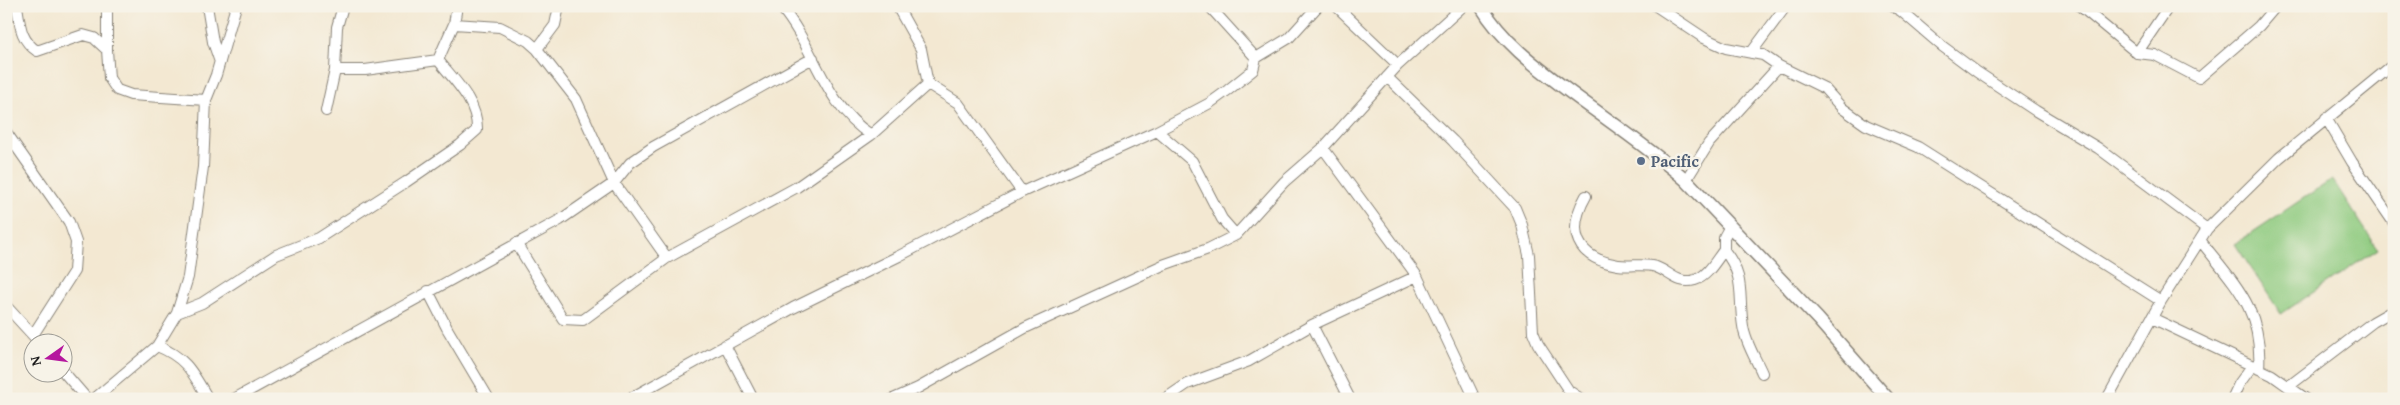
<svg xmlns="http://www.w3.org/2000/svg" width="2400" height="405" viewBox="0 0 2400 405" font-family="'Gentium Book Plus',serif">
	<rect width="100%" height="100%" fill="#f7f3e8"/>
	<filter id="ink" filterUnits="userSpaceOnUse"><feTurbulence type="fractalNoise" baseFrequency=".02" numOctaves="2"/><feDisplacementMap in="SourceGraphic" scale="10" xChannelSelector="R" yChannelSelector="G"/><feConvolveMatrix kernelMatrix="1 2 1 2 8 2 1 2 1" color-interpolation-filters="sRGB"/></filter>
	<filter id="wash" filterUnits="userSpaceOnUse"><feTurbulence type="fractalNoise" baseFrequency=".0096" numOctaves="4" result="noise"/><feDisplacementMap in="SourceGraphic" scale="20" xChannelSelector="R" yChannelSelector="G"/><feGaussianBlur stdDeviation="1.12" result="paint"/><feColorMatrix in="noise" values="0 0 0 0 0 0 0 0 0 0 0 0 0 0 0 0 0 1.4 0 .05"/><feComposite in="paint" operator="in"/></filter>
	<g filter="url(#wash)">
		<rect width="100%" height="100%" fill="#f3e8d2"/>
		<path fill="#8eca7f" stroke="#55734e" d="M2332,179L2378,249L2281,314L2235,244Z"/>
	</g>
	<g filter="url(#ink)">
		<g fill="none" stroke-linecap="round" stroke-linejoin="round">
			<defs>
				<path id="minor" d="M17,6C20,24 20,40 37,51L83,35L94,38L107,50L109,78L117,90L131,95L206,100
					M207,6L213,42L220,62
					M780,6C816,48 823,104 871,135
					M897,6L921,49L928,84L958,103L1022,192
					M1209,6L1256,58
					M1336,6L1398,65
					M1656,6L1704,38L1726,48L1763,55L1779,66L1824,88L1842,108L1866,125L1918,147L2161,301
					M1892,6L1901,11L1942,46L1977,72L2036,111L2098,148L2207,229
					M2080,6L2137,53L2155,55L2199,78L2259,26L2276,6
					M454,24L500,27L528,41L537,49L576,99L614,183L667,258
					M537,49L555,25L559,6
					M107,50V6
					M1751,53L1786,6
					M2137,53L2169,6
					M335,70H365L438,60L454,24L457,6
					M1387,77L1453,141L1515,208L1522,225L1529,255L1533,332L1538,344L1569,391L1581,399
					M326,111L335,70L337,27L343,6
					M2326,118L2352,162L2394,223
					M1157,131L1210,103L1228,90L1253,70L1256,58L1289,38L1318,6
					M6,132L69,222L76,242L74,271L33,335
					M1323,148L1417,276L1475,399
					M1686,180L1709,143L1779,66
					M1586,196C1566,231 1576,258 1618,265C1630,267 1645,263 1656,267C1670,272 1678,285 1695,280C1708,276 1716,260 1724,250
					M1730,226L1724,237V250C1746,278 1738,294 1743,326C1745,342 1756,359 1762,373
					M2200,240C2235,285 2263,309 2259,369
					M516,243L563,319L583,320L667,258L797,187L871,135L928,84
					M428,291L448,330L489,399
					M6,306L39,342
					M177,313L202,303L276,255L319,238L406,182L460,145L477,130C478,102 454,80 438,60
					M2152,318L2272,375L2306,399
					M1312,325L1350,399
					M725,345L753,399
					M157,346C185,357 192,371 207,397L212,399
					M62,370L87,399
					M2289,386L2373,322L2394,310
					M94,399L157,346L177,313L188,277L203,167L206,100L216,75L236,6
					M234,399L560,220L614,183L630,163L653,147L813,58
					M629,399L793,308L899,256L1022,192L1157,131L1192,161L1222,219L1236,235
					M893,399L918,388L1025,328L1163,265L1208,249L1236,235L1284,182L1323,148L1398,65L1463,6
					M1165,399L1187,384L1249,361L1312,325L1417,276
					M2107,399L2161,301L2207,229L2279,158L2394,64
					M2232,399L2239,384L2252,366"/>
				<path id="major" d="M1481,6C1502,41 1534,65 1566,89C1606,119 1648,147 1686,180L1818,319L1888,399"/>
			</defs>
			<use href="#minor" stroke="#888277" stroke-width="12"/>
			<use href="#major" stroke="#888277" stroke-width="15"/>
			<use href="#minor" stroke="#fff" stroke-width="10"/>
			<use href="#major" stroke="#fff" stroke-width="12"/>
		</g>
	</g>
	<circle fill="#5c6f8a" stroke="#f7f3e8" stroke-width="2" cx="1641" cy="161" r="5"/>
	<g text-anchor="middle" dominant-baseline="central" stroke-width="5" stroke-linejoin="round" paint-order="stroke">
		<g font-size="16" font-weight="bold" fill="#4e5e75" stroke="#f7f3e8" text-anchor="start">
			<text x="1651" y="161">Pacific</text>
		</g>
	</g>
	<rect width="2400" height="405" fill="none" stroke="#f7f3e8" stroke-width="25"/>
	<g transform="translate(48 358) rotate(256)"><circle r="24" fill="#f7f3e8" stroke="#9f9d96"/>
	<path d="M0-4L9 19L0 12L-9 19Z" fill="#b5179e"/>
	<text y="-8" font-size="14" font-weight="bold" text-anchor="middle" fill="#1c1c1c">N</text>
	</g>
</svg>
